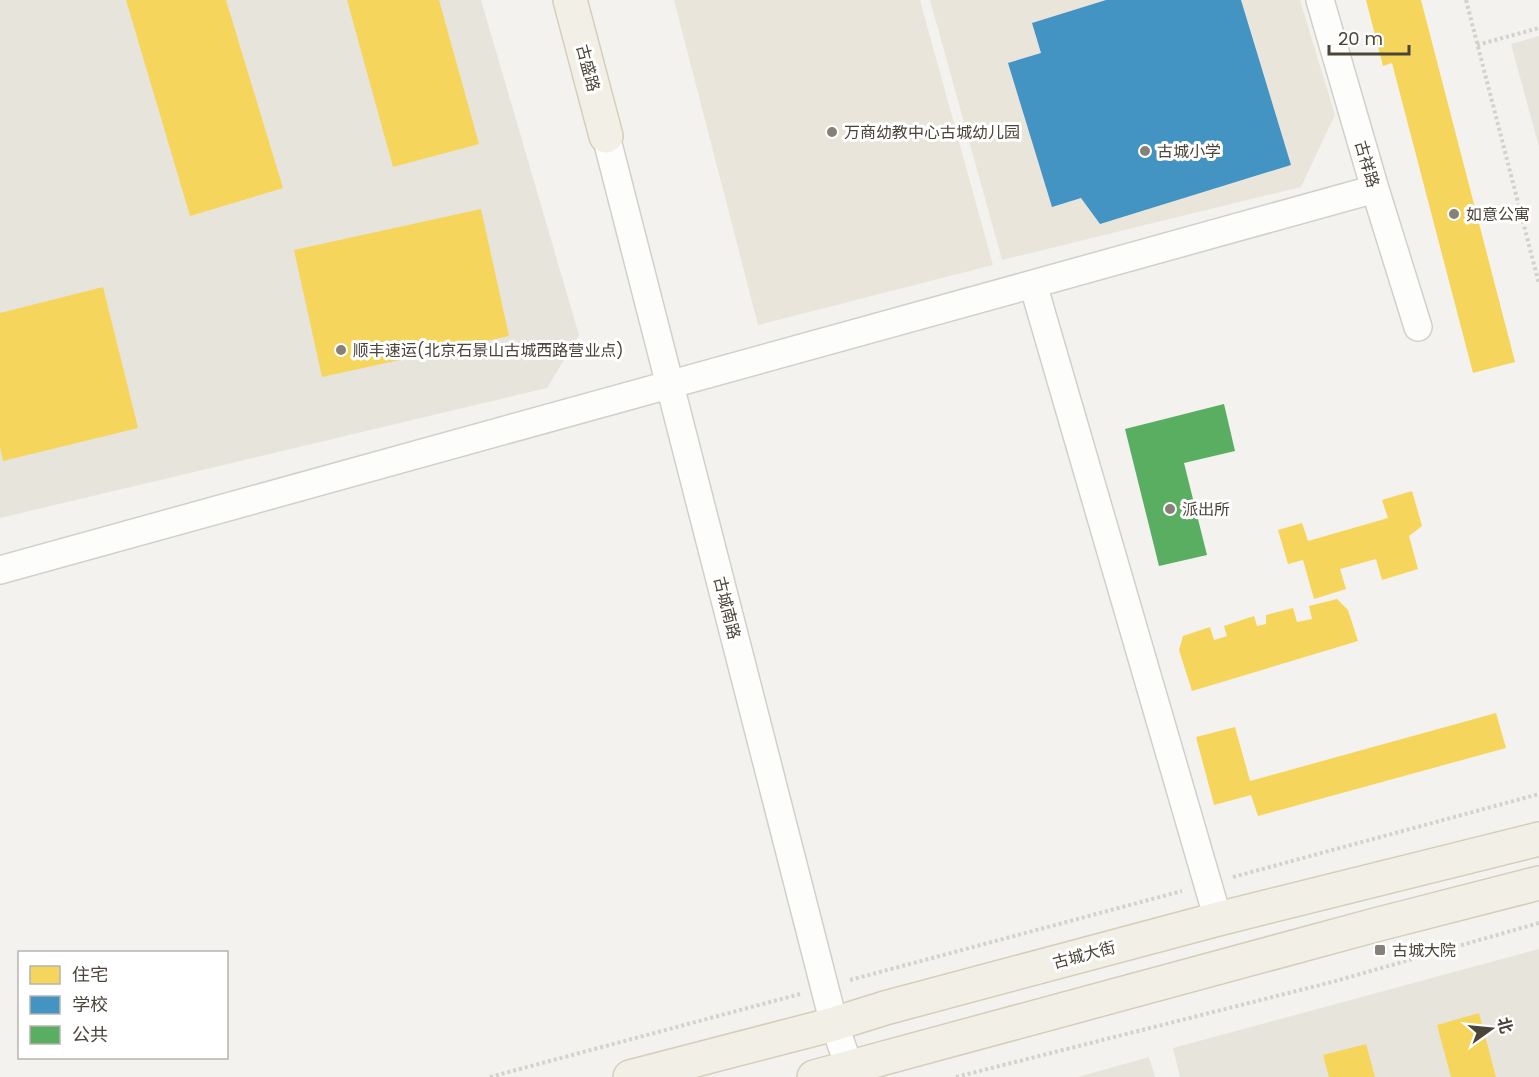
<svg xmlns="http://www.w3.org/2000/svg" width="1539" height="1077" viewBox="0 0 1539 1077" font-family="Poppins,'Noto Sans SC',sans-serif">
	<rect width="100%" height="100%" fill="#f4f2ee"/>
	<path fill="#e7e4dc" d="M0,0H481L579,335L547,388L0,518Z
		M1539,36V147L1511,44Z
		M1539,949V1077H1180L1173,1048Z
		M1149,1057L1155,1077H1078Z"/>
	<path fill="#eae5da" d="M674,0H920L993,265L758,325Z
		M930,0H1300L1335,115L1301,187L1002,260Z"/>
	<path fill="#f6d55c" d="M126,0H226L283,188L190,216Z
		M347,0H439L479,144L393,167Z
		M1366,0H1421L1515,362L1473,373L1392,63L1383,66Z
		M481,209L509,336L322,377L294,250Z
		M103,287L138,428L3,461L0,447V313Z
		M1412,491L1422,526L1409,536L1418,569L1382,580L1376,559L1340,569L1346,589L1314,599L1303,560L1288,564L1278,530L1302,523L1308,541L1388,518L1382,500Z
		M1337,599L1348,610L1358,641L1192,691L1179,650L1183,636L1210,627L1214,640L1227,636L1224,626L1254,616L1257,626L1266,624V615L1293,608L1297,622L1312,619L1309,606Z
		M1496,713L1506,748L1258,816L1251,795L1214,805L1196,737L1235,727L1250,781Z
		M1479,1013L1496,1077H1451L1437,1025Z
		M1366,1044L1375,1077H1329L1323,1055Z"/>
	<path fill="#4393c3" d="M1106,0H1241L1291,165L1100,224L1081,198L1052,207L1008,63L1041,53L1032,23Z"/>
	<path fill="#5aae61" d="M1224,404L1235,451L1184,463L1207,555L1159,566L1125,429Z"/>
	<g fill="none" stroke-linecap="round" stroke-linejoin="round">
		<defs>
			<path id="minor" d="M1320,0L1375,189L1418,327
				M606,136L834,1024L853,1077
				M0,570L1033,284
				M1218,919L1033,284L1375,189"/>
			<path id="major" d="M570,0L606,136
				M630,1077L834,1024L885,1008L1218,919L1539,839
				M814,1077L1379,924L1539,883"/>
		</defs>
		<use href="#minor" stroke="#d2d0cb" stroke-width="30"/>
		<use href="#major" stroke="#d6cebb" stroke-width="36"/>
		<path stroke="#d3d2cc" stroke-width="4" stroke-dasharray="3 3" stroke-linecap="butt" d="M1466,0L1539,284
			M1477,45L1539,28
			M1233,877L1539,794
			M850,980L1182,891
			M490,1077L800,994
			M956,1077L1332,982L1539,923"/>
		<use href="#minor" stroke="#fdfdfc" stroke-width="27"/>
		<use href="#major" stroke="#f2efe6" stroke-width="33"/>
	</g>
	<g fill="#868178" stroke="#fff" stroke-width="2">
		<circle cx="832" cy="132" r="6"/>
		<circle cx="1145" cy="151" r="6"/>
		<circle cx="1454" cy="214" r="6"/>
		<circle cx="341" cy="350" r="6"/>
		<circle cx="1170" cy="509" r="6"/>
		<rect x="1374" y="944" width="12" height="12" rx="3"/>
	</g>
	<g text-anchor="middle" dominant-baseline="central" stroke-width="6" stroke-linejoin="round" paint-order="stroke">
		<g font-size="16" fill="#4b4439" stroke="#fff">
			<text transform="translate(588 68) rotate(75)">古盛路</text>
			<text transform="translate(1367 164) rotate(74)">古祥路</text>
			<text transform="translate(727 608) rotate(76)">古城南路</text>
			<text transform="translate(1084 955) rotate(-15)">古城大街</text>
		</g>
		<g font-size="16" fill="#4b4439" stroke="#fff" text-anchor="start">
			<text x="844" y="132">万商幼教中心古城幼儿园</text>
			<text x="1157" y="151">古城小学</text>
			<text x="1466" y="214">如意公寓</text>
			<text x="353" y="350">顺丰速运(北京石景山古城西路营业点)</text>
			<text x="1182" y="509">派出所</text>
			<text x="1392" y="950">古城大院</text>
		</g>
	</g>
	<rect x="18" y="951" width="210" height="108" fill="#ffffff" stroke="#b7b4b0" stroke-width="1.5"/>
	<rect x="30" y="966" width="30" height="18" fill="#f6d55c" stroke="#b7b4b0" stroke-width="1.5"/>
	<text x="72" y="981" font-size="18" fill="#4b4439">住宅</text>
	<rect x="30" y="996" width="30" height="18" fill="#4393c3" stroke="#b7b4b0" stroke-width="1.5"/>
	<text x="72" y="1011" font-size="18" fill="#4b4439">学校</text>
	<rect x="30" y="1026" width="30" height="18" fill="#5aae61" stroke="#b7b4b0" stroke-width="1.5"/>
	<text x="72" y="1041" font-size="18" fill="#4b4439">公共</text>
	<g transform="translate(1491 1029) rotate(75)" stroke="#ffffff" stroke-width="4.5" paint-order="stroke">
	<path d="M0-4.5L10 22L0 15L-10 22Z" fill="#4b4439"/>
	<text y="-9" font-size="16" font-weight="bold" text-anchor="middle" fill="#4b4439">北</text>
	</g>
	<path d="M1329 45v9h80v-9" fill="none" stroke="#4b4439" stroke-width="3"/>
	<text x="1338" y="45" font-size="18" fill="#4b4439" stroke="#ffffff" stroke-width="4.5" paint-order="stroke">20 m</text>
</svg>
